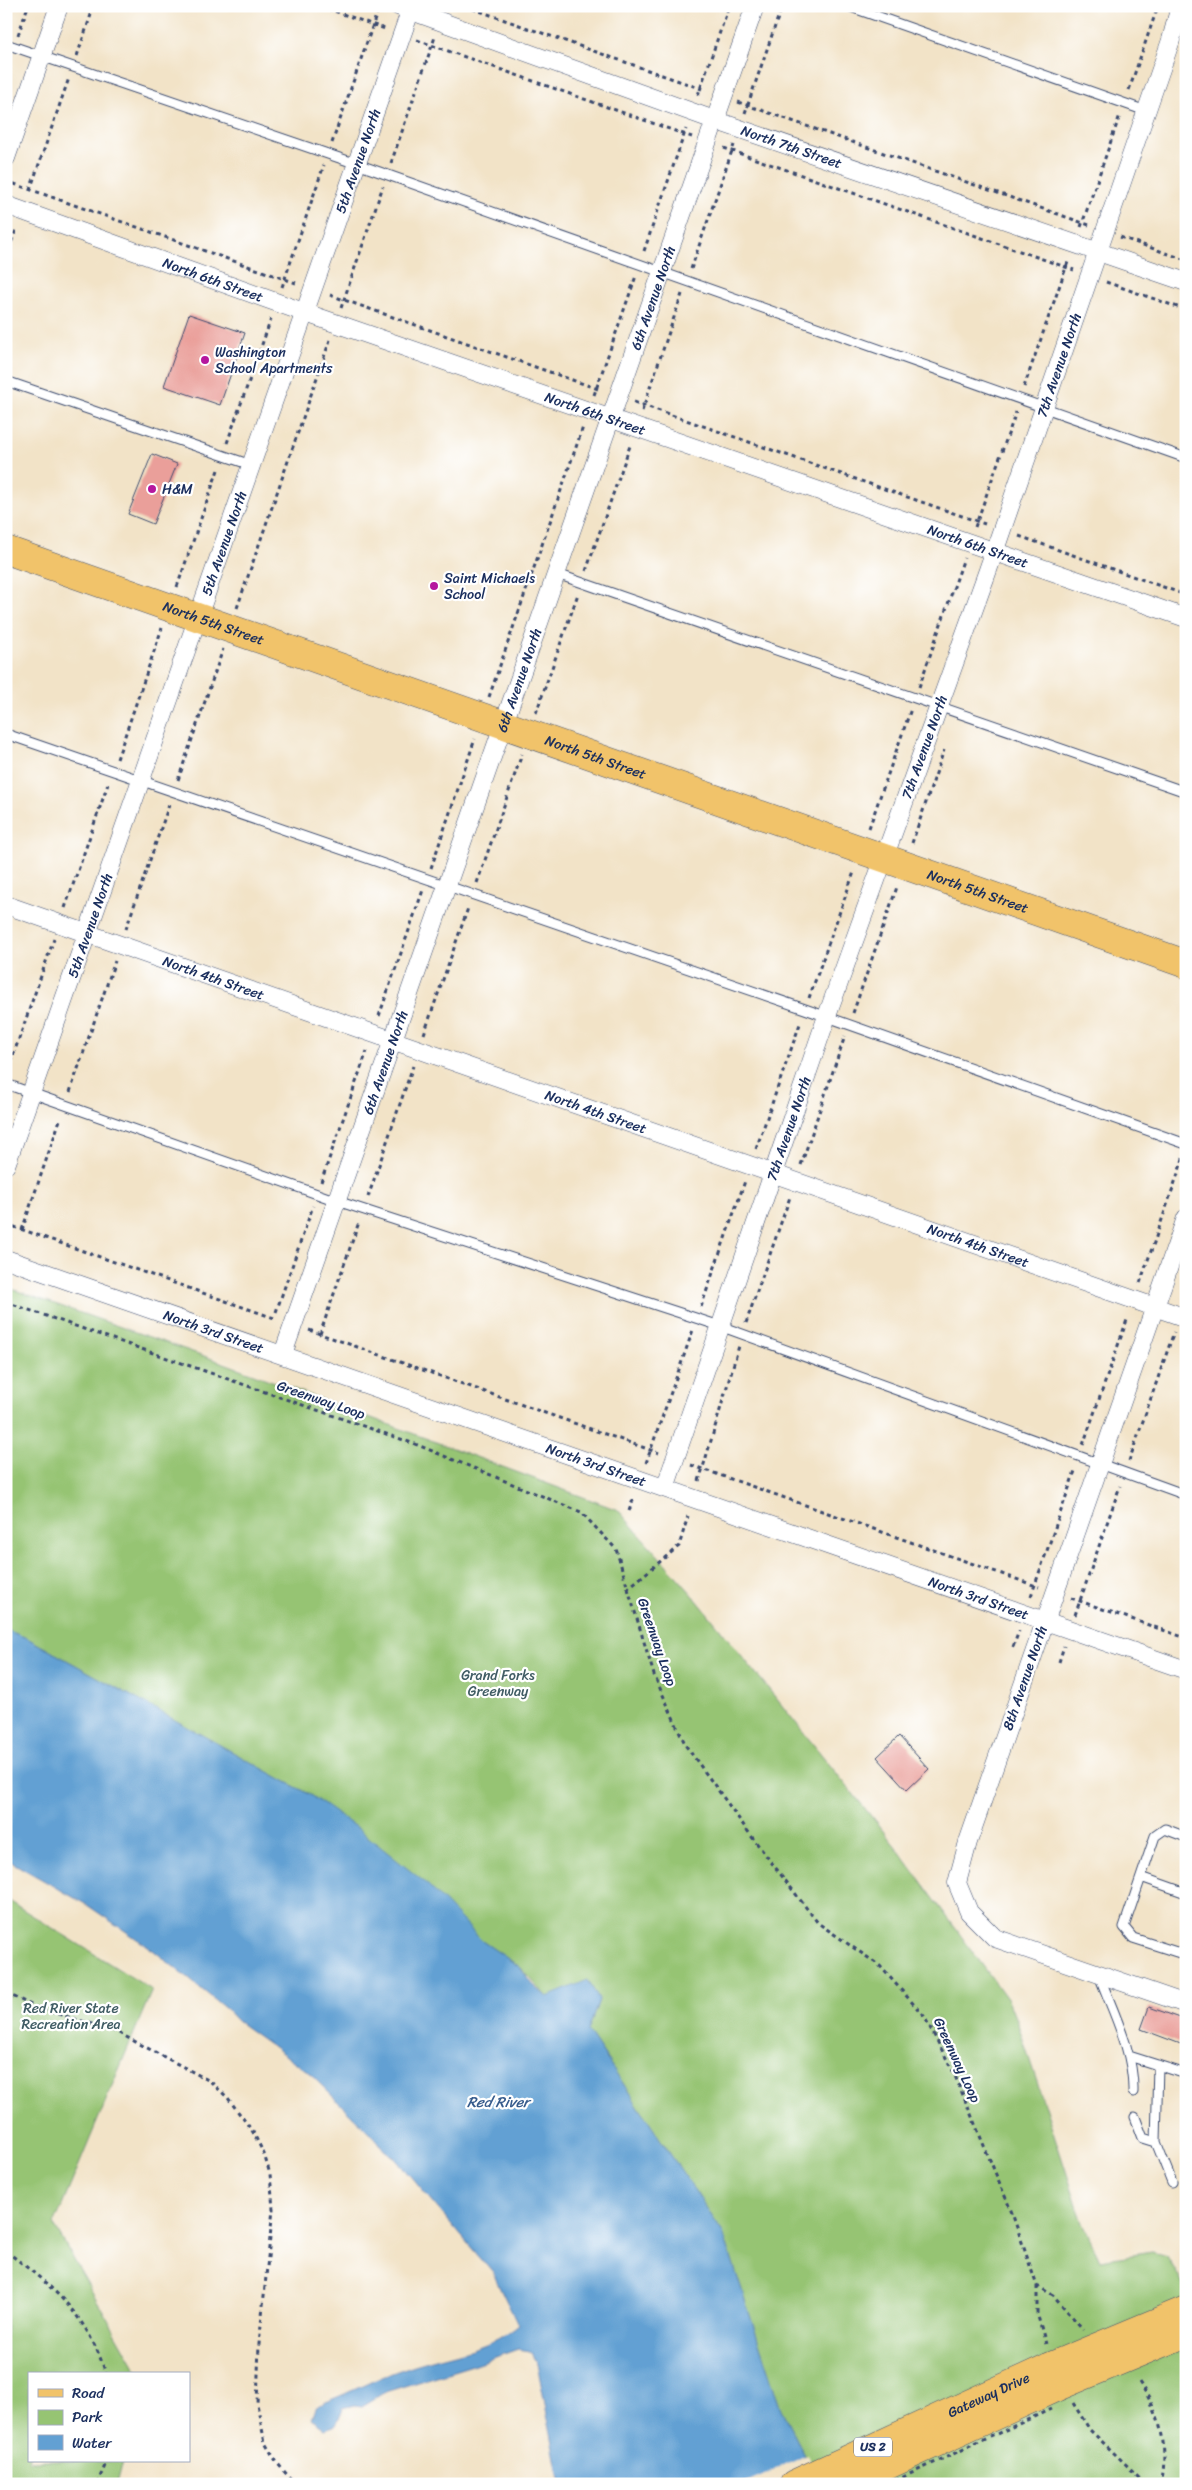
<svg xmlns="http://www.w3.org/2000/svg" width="1192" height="2490" viewBox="0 0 1192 2490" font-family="Sriracha,sans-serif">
	<rect width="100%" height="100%" fill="#fff"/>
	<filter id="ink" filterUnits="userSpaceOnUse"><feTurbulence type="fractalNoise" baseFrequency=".02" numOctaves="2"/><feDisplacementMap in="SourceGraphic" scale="10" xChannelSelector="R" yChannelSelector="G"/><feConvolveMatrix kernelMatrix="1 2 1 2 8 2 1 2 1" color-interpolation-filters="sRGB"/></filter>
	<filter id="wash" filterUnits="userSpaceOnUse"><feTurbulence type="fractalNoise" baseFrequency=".0096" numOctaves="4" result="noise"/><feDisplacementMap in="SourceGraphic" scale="20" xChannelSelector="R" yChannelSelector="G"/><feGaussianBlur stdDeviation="1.12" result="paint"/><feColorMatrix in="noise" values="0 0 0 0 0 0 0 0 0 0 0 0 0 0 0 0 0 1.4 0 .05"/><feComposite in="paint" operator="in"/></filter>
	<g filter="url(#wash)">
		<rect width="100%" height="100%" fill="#f2e3c7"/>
		<path fill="#96c473" stroke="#587a68" d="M6,1287L224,1363L618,1510L692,1594L896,1847L1008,2000L1020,2030L1083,2223L1100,2260L1152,2252L1167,2256L1186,2290V2484H813L812,2469L780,2407L723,2233L588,2031L599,2000L547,1997L520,1967L482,1941L310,1795L27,1638L6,1630Z
			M6,1899L152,1990L54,2225L139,2374H29V2461H123L117,2484H6Z"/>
		<path fill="#62a0d3" stroke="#3e6898" d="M6,1630L27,1638L310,1795L357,1828L428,1885L482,1941L520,1967L529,1981L547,1997L588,1980L599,2000L588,2031L723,2233L780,2407L812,2469L813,2484H561L537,2364L530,2351L518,2349L476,2364L385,2392L362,2406L355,2405L343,2408L336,2425L325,2429L312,2419L316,2408L325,2402C352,2392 378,2377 406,2368C444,2354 486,2352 518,2325L493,2273L393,2156L384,2150L378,2141L306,2070L237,2021L226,2009L153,1950L87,1905L6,1859Z"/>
		<path fill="#f2e3c7" d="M808,2455L814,2468L815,2484H742Z"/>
		<g id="blocks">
			<path fill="#ea9f9a" d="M189,314L245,333L220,405L164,386Z
				M152,454L177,464L153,524L128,514Z
				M899,1736L929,1769L907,1790L877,1757Z
				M1149,2007L1186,2020V2046L1141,2029Z"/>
		</g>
	</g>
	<g filter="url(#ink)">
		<use href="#blocks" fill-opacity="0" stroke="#3b4a6e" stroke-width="1"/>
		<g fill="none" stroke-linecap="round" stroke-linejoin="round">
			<defs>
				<path id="lane" d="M848,6L1146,111
					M6,44L357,164L1186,458
					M6,381L251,465
					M557,574L1186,792
					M6,734L805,1009L1186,1144
					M6,1084L337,1201L720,1326L1186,1495
					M1186,1837L1165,1829L1155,1836L1124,1927L1133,1938L1186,1955
					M1141,1877L1186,1893
					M1099,1975C1113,2012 1134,2052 1133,2092
					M1129,2056L1186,2074
					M1158,2065L1156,2142L1172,2182
					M1135,2117L1143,2138L1156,2142"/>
				<g id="street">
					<path id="s1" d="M398,6L714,120L1186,282"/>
					<path d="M6,158L59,6"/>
					<path id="s2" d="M6,205L306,313L1186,618"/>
					<path id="s3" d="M6,905L1186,1318"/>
					<path id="s4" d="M6,1165L412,6"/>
					<path d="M1186,1218L968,1842L957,1883L969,1912L995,1938L1186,2004"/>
					<path id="s5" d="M6,1259L1186,1670"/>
					<path id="s6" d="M283,1354L755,6"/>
					<path id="s7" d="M665,1488L827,1016L988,570L1171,40L1180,6"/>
				</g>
				<g id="primary">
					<path id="s8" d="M6,550L1186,964"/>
				</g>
				<g id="highway">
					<path id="s9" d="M794,2484L1049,2367"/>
					<path d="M847,2484L1057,2387"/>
				</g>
			</defs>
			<use href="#lane" stroke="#3b4a6e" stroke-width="11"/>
			<use href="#street" stroke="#3b4a6e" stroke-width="19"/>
			<use href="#primary" stroke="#3b4a6e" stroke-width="29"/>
			<use href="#highway" stroke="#3b4a6e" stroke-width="29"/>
			<path stroke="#3b4a6e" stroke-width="3" stroke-dasharray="4 4" stroke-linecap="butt" d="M320,6L385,29
				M465,6L702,89
				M18,35L28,6
				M417,40L692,137
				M77,56L94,6
				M6,68L9,59
				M1129,90L1158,6
				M698,95L729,6
				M738,102L1089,225
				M745,113L782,6
				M332,143L379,7
				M724,148L1074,270
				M391,163L435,37
				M6,181L296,283
				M30,190L69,78
				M1081,227L1120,115
				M1120,237L1186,260
				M644,251L686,129
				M6,257L17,227
				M691,269L734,145
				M1106,282L1186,310
				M282,287L324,165
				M330,295L598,389
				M341,308L383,186
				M1024,387L1069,259
				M594,395L636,276
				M634,402L985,524
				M642,411L682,294
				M227,443L271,319
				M975,527L1016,412
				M1019,536L1186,595
				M586,571L631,443
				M177,587L219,467
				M237,608L330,340
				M919,687L964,558
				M489,697L583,427
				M536,713L578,594
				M117,759L162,628
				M178,780L223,649
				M869,828L911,709
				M912,843L944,750
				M431,868L475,739
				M477,883L522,754
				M65,908L108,784
				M126,929L169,805
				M809,998L854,872
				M853,1013L897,887
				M379,1016L423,890
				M424,1034L468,908
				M8,1070L54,939
				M70,1092L115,961
				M756,1149L801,1021
				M801,1165L845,1036
				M321,1182L367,1051
				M368,1197L413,1066
				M6,1224L277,1319
				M22,1230L61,1117
				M1140,1283L1184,1156
				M6,1302L415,1444L581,1512L616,1549L654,1675L686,1746L755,1841L818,1923L880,1966L924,2016L953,2071L1012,2213L1037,2286L1053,2295L1083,2329
				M701,1307L745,1181
				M276,1312L313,1206
				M746,1323L790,1197
				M309,1330L659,1453
				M320,1334L359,1222
				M1083,1445L1128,1317
				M1129,1461L1174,1332
				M646,1463L693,1330
				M691,1465L1039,1587
				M699,1481L739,1346
				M629,1511L634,1497
				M627,1589L679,1546L688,1516
				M1031,1596L1076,1468
				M1071,1598L1186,1638
				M1075,1615L1120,1486
				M1013,1647L1019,1631
				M1059,1662L1064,1646
				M6,1993L35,2007L115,2031L210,2081L228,2098L253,2132L264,2154L270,2174L273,2209L259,2344L257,2404L265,2443L278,2464L295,2484
				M6,2251C54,2288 87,2314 106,2374
				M1037,2286V2313L1046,2344
				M1139,2382C1160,2413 1169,2446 1161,2484
				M1073,2403L1090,2430L1139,2477L1141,2484
				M97,2484L107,2461"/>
			<use href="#lane" stroke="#fff" stroke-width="9"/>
			<use href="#street" stroke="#fff" stroke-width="18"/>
			<use href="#primary" stroke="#f1c36a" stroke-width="28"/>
			<use href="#highway" stroke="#f1c36a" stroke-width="28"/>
			<defs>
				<path id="highway-bridge" d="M1049,2367L1186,2310
					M1057,2387L1186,2333"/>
			</defs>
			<use href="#highway-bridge" stroke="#3b4a6e" stroke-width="29" stroke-linecap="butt"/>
			<path stroke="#3b4a6e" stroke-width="3" stroke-dasharray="4 4" stroke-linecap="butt" d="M888,2484L1051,2409"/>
			<use href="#highway-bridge" stroke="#f1c36a" stroke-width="28"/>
		</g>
	</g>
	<g fill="#b5179e" stroke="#fff" stroke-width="2">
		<circle cx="205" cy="360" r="5"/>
		<circle cx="152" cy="489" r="5"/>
		<circle cx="434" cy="586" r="5"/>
	</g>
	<g text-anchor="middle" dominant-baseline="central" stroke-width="4.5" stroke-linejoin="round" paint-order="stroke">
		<rect fill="#fff" stroke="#5f6d8e" stroke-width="1" x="854" y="2437.5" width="38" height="19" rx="4"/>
		<g font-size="12" font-weight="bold" fill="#1b2f5e">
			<text x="873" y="2447">US 2</text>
		</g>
		<g font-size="14" fill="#1b2f5e" stroke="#fff">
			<text stroke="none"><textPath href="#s1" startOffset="418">North 7th Street</textPath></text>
			<text stroke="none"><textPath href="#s4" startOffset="1064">5th Avenue North</textPath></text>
			<text stroke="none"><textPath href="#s2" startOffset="220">North 6th Street</textPath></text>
			<text stroke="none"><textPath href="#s6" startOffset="1119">6th Avenue North</textPath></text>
			<text stroke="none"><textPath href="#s7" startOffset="1190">7th Avenue North</textPath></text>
			<text stroke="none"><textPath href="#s2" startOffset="625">North 6th Street</textPath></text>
			<text stroke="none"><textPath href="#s4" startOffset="659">5th Avenue North</textPath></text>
			<text stroke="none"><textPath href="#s2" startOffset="1030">North 6th Street</textPath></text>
			<text stroke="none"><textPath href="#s8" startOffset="220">North 5th Street</textPath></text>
			<text stroke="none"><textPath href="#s6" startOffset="714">6th Avenue North</textPath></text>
			<text stroke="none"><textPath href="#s7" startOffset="785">7th Avenue North</textPath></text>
			<text stroke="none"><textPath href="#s8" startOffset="625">North 5th Street</textPath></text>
			<text stroke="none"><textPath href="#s8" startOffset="1030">North 5th Street</textPath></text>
			<text stroke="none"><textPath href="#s4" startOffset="254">5th Avenue North</textPath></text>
			<text stroke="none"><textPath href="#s3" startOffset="220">North 4th Street</textPath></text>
			<text stroke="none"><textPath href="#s6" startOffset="309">6th Avenue North</textPath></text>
			<text stroke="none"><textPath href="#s3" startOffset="625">North 4th Street</textPath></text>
			<text stroke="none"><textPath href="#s7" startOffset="380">7th Avenue North</textPath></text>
			<text stroke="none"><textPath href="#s3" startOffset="1030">North 4th Street</textPath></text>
			<text stroke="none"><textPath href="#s5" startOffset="220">North 3rd Street</textPath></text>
			<text transform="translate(321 1400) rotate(19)">Greenway Loop</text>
			<text stroke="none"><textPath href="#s5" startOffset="625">North 3rd Street</textPath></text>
			<text stroke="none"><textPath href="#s5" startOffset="1030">North 3rd Street</textPath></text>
			<text transform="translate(657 1642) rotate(71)">Greenway Loop</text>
			<text transform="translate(1025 1678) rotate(-71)">8th Avenue North</text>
			<text transform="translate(957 2060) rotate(65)">Greenway Loop</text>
			<text stroke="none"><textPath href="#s9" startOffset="214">Gateway Drive</textPath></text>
		</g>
		<g font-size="14" fill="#1b2f5e" stroke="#fff" text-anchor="start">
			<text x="215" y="352">Washington<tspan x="215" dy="16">School Apartments</tspan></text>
			<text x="162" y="489">H&amp;M</text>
			<text x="444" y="578">Saint Michaels<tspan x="444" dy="16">School</tspan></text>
		</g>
		<g font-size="14" fill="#405c64" stroke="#fff">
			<text x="498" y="1675">Grand Forks<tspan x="498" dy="16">Greenway</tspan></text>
			<text x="71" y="2008">Red River State<tspan x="71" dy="16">Recreation Area</tspan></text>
		</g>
		<g font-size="15" font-style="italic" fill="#375c8d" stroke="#fff">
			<text x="498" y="2102">Red River</text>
		</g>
	</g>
	<rect width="1192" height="2490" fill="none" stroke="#fff" stroke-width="25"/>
	<rect x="28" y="2372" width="162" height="90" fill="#ffffff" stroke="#a4acbf"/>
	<rect x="38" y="2389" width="25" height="8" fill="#f1c36a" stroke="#a4acbf"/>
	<text x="72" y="2398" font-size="15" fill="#1b2f5e">Road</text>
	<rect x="38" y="2410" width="25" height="15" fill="#96c473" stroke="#a4acbf"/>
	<text x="72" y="2422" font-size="15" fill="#1b2f5e">Park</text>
	<rect x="38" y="2435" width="25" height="15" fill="#62a0d3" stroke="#a4acbf"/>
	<text x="72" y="2448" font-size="15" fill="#1b2f5e">Water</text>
</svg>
